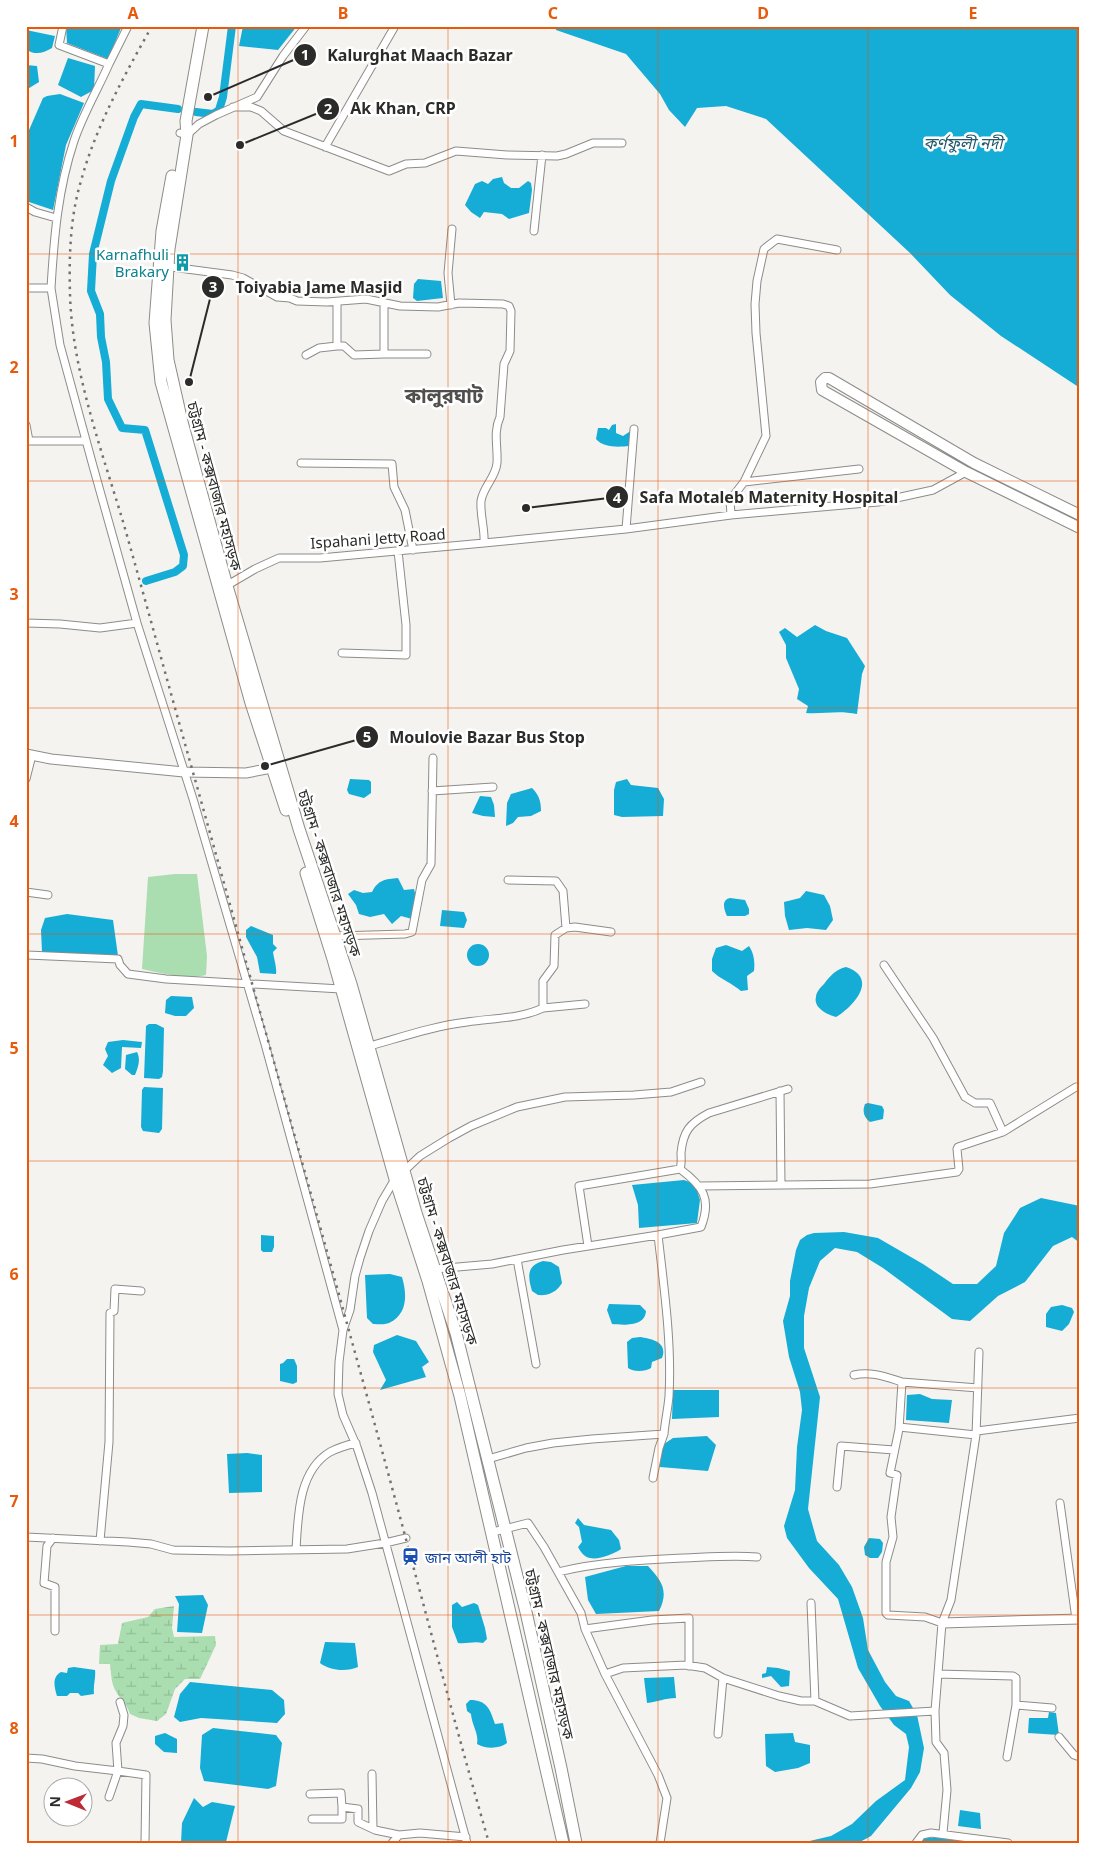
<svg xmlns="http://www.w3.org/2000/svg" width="1106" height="1869" viewBox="0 0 1106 1869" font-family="'Noto Sans','Noto Sans Bengali',sans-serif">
	<defs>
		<pattern id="wetland-marsh" width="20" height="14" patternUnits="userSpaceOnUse" patternTransform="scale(1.25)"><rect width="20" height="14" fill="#aaddaf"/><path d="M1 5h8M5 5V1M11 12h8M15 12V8" fill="none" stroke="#92be97"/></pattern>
	</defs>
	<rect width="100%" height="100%" fill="#f4f3f0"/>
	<path fill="#aaddaf" d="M175,874H197L207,956L206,975C188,980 160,973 142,969L148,877Z"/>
	<path fill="url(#wetland-marsh)" d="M174,1606L172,1628L174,1637L215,1636L216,1645L200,1679H185L175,1689L166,1714L157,1721L139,1718L130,1714C126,1701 116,1696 113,1685C111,1679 111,1671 110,1664H99L100,1645L118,1644L122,1623L148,1617L155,1609Z"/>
	<path fill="#15acd6" d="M66,26H119L121,28L108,59L67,43Z
		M243,26H297L278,50L239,46Z
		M555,26H1080V388L1001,336L950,295L910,253L766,119L726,106L697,108L685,127L669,110L660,94L626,54L556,30Z
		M26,30L55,36L52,48C43,53 35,56 26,49Z
		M68,58L95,66L94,90L81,97L58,85Z
		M26,65L37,66L39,82L26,90Z
		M60,94L84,103L66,145L53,210L26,201V137L43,98L47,96Z
		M502,177L504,183L511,188H519L528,181L531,183L532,190L529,213L509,219L502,214L484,212L480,218L471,212L465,205L475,184L482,181L488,184L493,179Z
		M418,279L441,281L443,298L417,301L413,298L414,284Z
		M616,424V433L623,436L632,430L629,446C619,447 603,448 596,439L598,428H606L609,430L612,425Z
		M815,625L826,631L847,638L865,666L862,674L857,714C838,710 825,714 806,713L808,706L797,699L799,689L786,658V645L779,632L785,628L797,637Z
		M350,779L369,780L371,782V793L364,798L349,794L347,790Z
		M627,779L631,785L658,788L664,799L663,816L622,817L614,815V790L616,782Z
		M532,788C539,795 541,801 541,811L531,816L518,817L513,823L506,826L507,803L511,794Z
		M480,796L491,797L494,805L495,817L483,816L472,813Z
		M398,878L404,890L414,889L416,897L412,919L401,916L392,924L384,914L370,917L359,914L356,905L348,894L354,890L363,893L372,892C378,880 385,879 398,878Z
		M806,891L824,895L830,906L833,920L826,930L807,928L789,930L785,916L784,902L800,898Z
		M730,898L745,900L749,909V914L745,916H727C724,909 721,900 730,898Z
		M442,910L464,912L467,920L464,928L440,926Z
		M67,914L113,920L118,956L42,952L41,930L45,918Z
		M251,926L273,935V944L277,948L273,952C274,960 277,967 276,974L260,973L257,957L246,937V930Z
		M467 955a11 11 0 1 1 22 0a11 11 0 1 1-22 0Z
		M726,945L742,951L749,946C754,954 755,961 754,971L747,976L748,990L741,991C732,983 720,979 712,971V959L716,948Z
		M846,967C879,978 854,1006 836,1017C828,1015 813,1008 816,997C816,992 821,987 824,984C830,976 836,969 846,967Z
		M171,996L192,997L194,1008L186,1016H175L165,1013L166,1000Z
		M149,1024H156L164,1028L163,1071L162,1077L159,1079L144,1078L146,1026Z
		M123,1040L142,1042L141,1048L122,1047L121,1068L112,1073L103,1065L108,1056L105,1049L108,1042Z
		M137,1052C141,1060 138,1067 135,1075H132L125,1069L126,1055Z
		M144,1087L163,1088L162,1129L159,1133L143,1131L141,1127L142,1090Z
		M868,1103L882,1106L884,1110L883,1119L870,1122C864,1117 862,1112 865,1104Z
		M684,1180L695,1184L700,1200L697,1223L639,1228L638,1205L632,1185Z
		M1041,1198L1080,1206V1243L1072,1237L1053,1246L1025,1282L998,1296L970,1321L952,1319L883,1268L857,1252L835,1248L820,1261L809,1288L804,1316V1348L820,1397L808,1509L817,1541L839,1565L852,1587L863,1618L868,1650L885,1682L896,1696L909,1701L917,1715L924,1748L920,1772L911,1788L871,1836L858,1843H801L831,1836L852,1824L876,1801L905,1780L909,1747L906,1734L894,1725L880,1706L858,1668L838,1599L809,1568L787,1538L784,1526L795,1490L797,1447L802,1410L800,1392L789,1357L783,1321L790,1296V1281L796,1250L800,1240L807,1235L814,1233L844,1232L878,1238L923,1264L953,1284H977L996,1266L1004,1233L1020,1208Z
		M261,1235L274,1236V1247L272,1252H263L261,1250Z
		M543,1261L551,1262L559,1267L562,1283C557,1292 548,1296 538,1295L532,1291C528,1277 526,1266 543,1261Z
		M390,1274L402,1277C407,1294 408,1314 389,1323C384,1325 377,1324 373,1324L367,1318L365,1275Z
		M609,1304L640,1305L646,1311C645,1327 624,1325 612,1324L607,1310Z
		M1062,1305L1072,1308L1074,1312L1069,1324L1062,1331L1046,1327V1314L1051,1307Z
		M397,1335L416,1341L429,1362L422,1367L426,1377L380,1390L386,1380L373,1352L374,1345Z
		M640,1337C652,1339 668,1342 662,1358L652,1362L651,1368C645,1372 633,1372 628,1368L627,1342L632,1338Z
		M287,1359H294L297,1366V1382L293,1384L280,1381V1364L283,1363Z
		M673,1390H719V1417L672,1419Z
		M920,1394L932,1399L952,1400L949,1423L906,1420L907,1395Z
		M707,1436L716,1445L708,1471L660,1467L658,1461L664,1444L673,1438Z
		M247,1453L262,1455V1492L229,1493L227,1454Z
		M578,1518L584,1525L611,1530L619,1540L621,1549C614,1554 599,1560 590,1558C584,1557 580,1551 578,1547L582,1542L579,1527L575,1523Z
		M869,1538L880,1539L883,1543L882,1552L878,1558H870L865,1555L864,1547Z
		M626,1566H648C662,1581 669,1591 659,1611L596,1614L588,1600L585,1577Z
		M203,1595L208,1605L202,1633L177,1632L179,1604L175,1596Z
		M457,1602L462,1607L474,1603L478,1605L485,1628L487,1639L483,1643C474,1641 467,1644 458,1643L452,1627V1605Z
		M325,1642L355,1643L358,1667C347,1672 330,1671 320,1663Z
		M74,1667L95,1670C96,1678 93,1685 94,1694L81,1696L78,1693H70L67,1696H57C54,1686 52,1677 61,1672L67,1673L68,1668Z
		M767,1667L778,1668L790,1671L789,1686L781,1687L771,1676L762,1678V1674L766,1673Z
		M674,1677L676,1698C665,1698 657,1702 647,1703L644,1678Z
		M190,1682L272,1690L284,1700L285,1714L277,1723L201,1718L180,1722L174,1717L180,1694Z
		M470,1700C487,1700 490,1709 495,1724L503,1723L507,1743C500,1749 485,1749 477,1744C479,1733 472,1726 471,1714L467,1711L466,1704Z
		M1049,1712L1056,1713L1059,1735L1028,1733L1029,1718H1048Z
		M213,1728L276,1735L282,1743L276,1786L268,1789L204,1781L200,1768L202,1735Z
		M165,1733L177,1739V1753L164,1752L155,1744V1736Z
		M793,1733L795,1742L810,1745V1763L798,1768L775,1772L766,1766L765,1734Z
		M194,1798L203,1807L212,1802L235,1806L226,1842L181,1843L182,1823Z
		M960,1810L980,1813L981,1829L958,1826Z
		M924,1838H939L978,1843H921Z"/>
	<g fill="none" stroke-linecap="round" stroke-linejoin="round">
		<path stroke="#15acd6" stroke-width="8" d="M196,112L213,114L219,110L223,97L232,26
			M146,581L175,572L183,566L184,555L145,430L122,428L108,399L106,362L101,337L100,314L91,291L93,254L111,181L134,117L141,104L178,109"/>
		<defs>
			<path id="minor" d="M109,64L128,26
				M233,107H251L261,111L284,131L389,171L406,164L425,163L456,151L507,155L557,156L566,154L593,143H622
				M180,133L187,135L199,124L216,115L257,97L283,56L306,26
				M325,147L395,26
				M26,207L35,212L56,218
				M534,231L542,155
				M164,266L232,275L243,278L277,297L290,298L297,301L327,302L366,299L400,306L438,307L459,303L503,304L509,306L511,311L510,351L504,364L500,417C493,432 498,447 497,463C496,477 483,487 481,501C480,516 485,529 484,543L320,558H279L255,569L226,586
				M26,288H51C54,237 58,189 74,141C83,114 98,89 109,64L59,45L63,26
				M51,288L60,345L93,466L137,623L193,799L265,1044L343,1330
				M337,302V346H344L354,355L384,354V303
				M451,305L448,273L452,229
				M384,354H427
				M306,355L319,348L337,346
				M26,425L29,441H86
				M301,463L392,464L394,487L405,510L413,550
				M744,482L859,469
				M731,515L878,502L933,490L966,472
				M626,529L731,515L730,500L744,482L766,436L756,333L755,304L757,281L764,249L777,239L837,250
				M484,543L626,529L634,429
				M26,623L60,624L100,628L137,623
				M342,653L406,655V625L398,551
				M26,779L32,755
				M432,791L493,787
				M508,880L556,881L563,891L566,928
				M26,892L48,895
				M336,936L405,934L412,932L422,880L431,864L433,758
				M27,955L118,959L120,965L128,974L166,979L341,989
				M884,965L933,1038L965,1097L975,1103H990L1003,1132
				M543,1008L585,1004
				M366,1047C399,1038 433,1026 467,1022C493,1018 520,1019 543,1008V981L554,966L555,935L566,928L575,927L611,932
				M780,1091L781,1185
				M403,1172L420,1156L449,1138L471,1126L517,1107L565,1097L634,1095L671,1092L701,1082
				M395,1179L382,1201L369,1231L360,1258L355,1276L350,1310L343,1330L339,1362L338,1394L343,1415L357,1447L372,1493L467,1843
				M700,1186L870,1184L957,1172L959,1169L957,1149L958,1147L1003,1132L1076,1087
				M588,1246L579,1186L680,1169C682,1163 681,1159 681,1153C683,1131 690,1123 709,1113L788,1089
				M517,1259L536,1364
				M435,1269L492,1264L563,1250L658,1235
				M854,1375C871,1371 886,1377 902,1382
				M899,1427L976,1435
				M977,1431L1080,1418
				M488,1459L526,1448L553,1443L592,1439L664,1434C665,1421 668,1409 669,1396C672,1343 664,1288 658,1235L701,1227C712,1199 703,1186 680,1169
				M653,1478L659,1448L664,1434
				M837,1487L841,1446L894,1450
				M1060,1503L1076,1619
				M493,1532L528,1523L544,1547L581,1613L585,1629L605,1674L658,1775L667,1798L660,1843
				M26,1537L128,1542L151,1544L173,1550L230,1551L347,1549L385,1543L406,1538
				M53,1538L47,1546L44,1583L55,1587V1631
				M100,1541L109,1442L110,1313L114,1311L115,1289L141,1291
				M296,1550C298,1517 298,1471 330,1452C338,1448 347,1445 356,1443
				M558,1572C599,1562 642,1560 684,1558C709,1557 733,1555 757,1557
				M811,1603L815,1701
				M942,1623L925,1617L888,1615L886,1613V1562L893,1537L891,1517L897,1475L890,1473L899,1429L902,1382L978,1388
				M585,1629L652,1620L689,1618V1666
				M605,1674L623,1668L686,1665L705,1668L723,1678L779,1696L801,1701H815L850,1716L935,1711
				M938,1674L1013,1676L1016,1678V1705L1052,1708
				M718,1734L723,1678
				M1059,1737L1074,1755L1080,1757
				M1007,1757L1016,1705
				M26,1758L42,1759L75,1766L118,1771L116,1743L123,1726L124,1715L120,1702
				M372,1774L373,1829
				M310,1794L341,1793L342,1807L358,1809V1822L375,1830L399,1835
				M109,1797L118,1771L146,1775L145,1843
				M312,1819H342V1807
				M943,1833L947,1790L944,1753L936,1742L935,1711L942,1623L951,1600L976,1435L979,1352
				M392,1843L399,1835L420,1833L466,1837
				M916,1843L922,1835L931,1833L1008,1843"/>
			<path id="tertiary" d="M26,754L51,759L184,772L246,773L277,767
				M942,1623L1080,1619"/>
			<path id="secondary" d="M1080,515L974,463L829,378H825L821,382L822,390L966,472L1080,528"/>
			<path id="trunk" d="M203,26L186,121L187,135L169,249L165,320L168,360L182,422L227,586L299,829L351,984L416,1213L456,1333L526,1612L561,1768L576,1843
				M172,176L162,231L155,323L161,382L251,703L286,810
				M306,873L333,959L395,1179L428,1281L460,1396L563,1843"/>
		</defs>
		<use href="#minor" stroke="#8d8c89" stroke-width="9"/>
		<use href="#tertiary" stroke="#8d8c89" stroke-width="11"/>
		<use href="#secondary" stroke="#8d8c89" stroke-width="12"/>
		<use href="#trunk" stroke="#8d8c89" stroke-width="13"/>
		<use href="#minor" stroke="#fff" stroke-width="7"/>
		<use href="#tertiary" stroke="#fff" stroke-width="9"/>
		<use href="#secondary" stroke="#fff" stroke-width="10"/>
		<use href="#trunk" stroke="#fff" stroke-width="11"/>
		<path stroke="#737271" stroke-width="2.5" stroke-dasharray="2.5 5" stroke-linecap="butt" d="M152,26C124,76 96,126 81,181C70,217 69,257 70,294C72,371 102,451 124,525C149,613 173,702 198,790C260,1013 323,1235 384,1458C419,1586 452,1715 489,1843"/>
	</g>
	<path fill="none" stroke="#e8590c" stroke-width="1" stroke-opacity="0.55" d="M238,26V1843M448,26V1843M658,26V1843M868,26V1843M26,254H1080M26,481H1080M26,708H1080M26,934H1080M26,1161H1080M26,1388H1080M26,1615H1080"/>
	<defs>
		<symbol id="building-bare" viewBox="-9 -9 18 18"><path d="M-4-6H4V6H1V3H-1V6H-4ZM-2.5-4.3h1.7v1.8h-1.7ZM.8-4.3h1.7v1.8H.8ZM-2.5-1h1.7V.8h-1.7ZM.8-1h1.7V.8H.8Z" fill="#0f9aa8" stroke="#fff" stroke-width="2.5" paint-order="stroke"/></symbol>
		<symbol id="station-bare" viewBox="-9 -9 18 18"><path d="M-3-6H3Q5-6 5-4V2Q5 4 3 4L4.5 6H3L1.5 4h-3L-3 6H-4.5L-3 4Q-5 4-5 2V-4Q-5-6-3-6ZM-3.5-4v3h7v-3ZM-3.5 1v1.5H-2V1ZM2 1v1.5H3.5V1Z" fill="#1a4fb4" stroke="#fff" stroke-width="2.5" paint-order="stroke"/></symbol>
	</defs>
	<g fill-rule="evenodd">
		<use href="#building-bare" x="170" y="250" width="25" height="25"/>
		<use href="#station-bare" x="398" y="1544" width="25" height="25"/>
	</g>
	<g text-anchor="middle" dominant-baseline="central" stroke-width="5" stroke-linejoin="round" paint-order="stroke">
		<g font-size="15" fill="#0d838f" stroke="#fff" text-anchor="end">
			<text x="169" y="254">Karnafhuli<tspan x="169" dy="17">Brakary</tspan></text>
		</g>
		<g font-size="15" fill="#2b2b2a" stroke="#fff">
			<text transform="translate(215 486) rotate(75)">চট্টগ্রাম - কক্সবাজার মহাসড়ক</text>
			<text transform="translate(378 538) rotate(-4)">Ispahani Jetty Road</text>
			<text transform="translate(330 873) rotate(72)">চট্টগ্রাম - কক্সবাজার মহাসড়ক</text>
			<text transform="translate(448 1261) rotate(73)">চট্টগ্রাম - কক্সবাজার মহাসড়ক</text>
			<text transform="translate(550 1654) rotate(77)">চট্টগ্রাম - কক্সবাজার মহাসড়ক</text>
		</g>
		<g font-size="15" fill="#164399" stroke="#fff" text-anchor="start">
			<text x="425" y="1557">জান আলী হাট</text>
		</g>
		<g font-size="16" font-style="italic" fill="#255a6c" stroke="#fff">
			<text x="963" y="143">কর্ণফুলী নদী</text>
		</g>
		<g font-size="20" font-weight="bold" fill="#504f4d" stroke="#fff">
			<text x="444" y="395">কালুরঘাট</text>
		</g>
	</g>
	<path fill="none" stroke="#2b2b2a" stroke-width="2" d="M208 97L305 55M240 145L328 109M189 382L213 287M526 508L617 497M265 766L367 737"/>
	<g fill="#2b2b2a" stroke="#fff" stroke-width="2">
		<circle cx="208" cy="97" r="5"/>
		<circle cx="240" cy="145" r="5"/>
		<circle cx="189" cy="382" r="5"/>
		<circle cx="526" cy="508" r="5"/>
		<circle cx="265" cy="766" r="5"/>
		<circle cx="305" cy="55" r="12"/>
		<circle cx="328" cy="109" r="12"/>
		<circle cx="213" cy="287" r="12"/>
		<circle cx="617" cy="497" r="12"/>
		<circle cx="367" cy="737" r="12"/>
	</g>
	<g font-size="15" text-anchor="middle" font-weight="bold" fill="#fff">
		<text x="305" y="60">1</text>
		<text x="328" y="114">2</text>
		<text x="213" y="292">3</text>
		<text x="617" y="503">4</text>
		<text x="367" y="742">5</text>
	</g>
	<g font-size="16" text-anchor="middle" font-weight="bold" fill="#2b2b2a" stroke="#fff" stroke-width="5" stroke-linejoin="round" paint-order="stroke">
		<text x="420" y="61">Kalurghat Maach Bazar</text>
		<text x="403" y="114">Ak Khan, CRP</text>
		<text x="319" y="293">Toiyabia Jame Masjid</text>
		<text x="769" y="503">Safa Motaleb Maternity Hospital</text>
		<text x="487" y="743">Moulovie Bazar Bus Stop</text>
	</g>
	<rect width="1106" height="1869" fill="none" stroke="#ffffff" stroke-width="55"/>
	<g transform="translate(68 1802) rotate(271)"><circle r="24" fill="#ffffff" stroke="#aaaaaa"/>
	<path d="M0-4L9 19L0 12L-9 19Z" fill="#bc2b36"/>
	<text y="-8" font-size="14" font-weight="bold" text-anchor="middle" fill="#2b2b2a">N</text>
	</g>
	<rect x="28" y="28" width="1050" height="1814" fill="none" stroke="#e8590c" stroke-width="2"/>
	<g font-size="16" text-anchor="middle" font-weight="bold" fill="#e8590c">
		<text x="133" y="19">A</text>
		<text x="343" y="19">B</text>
		<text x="553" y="19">C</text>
		<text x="763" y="19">D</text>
		<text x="973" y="19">E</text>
		<text x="14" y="147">1</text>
		<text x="14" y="373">2</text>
		<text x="14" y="600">3</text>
		<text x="14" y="827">4</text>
		<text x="14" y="1054">5</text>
		<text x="14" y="1280">6</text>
		<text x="14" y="1507">7</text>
		<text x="14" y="1734">8</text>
	</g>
</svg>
